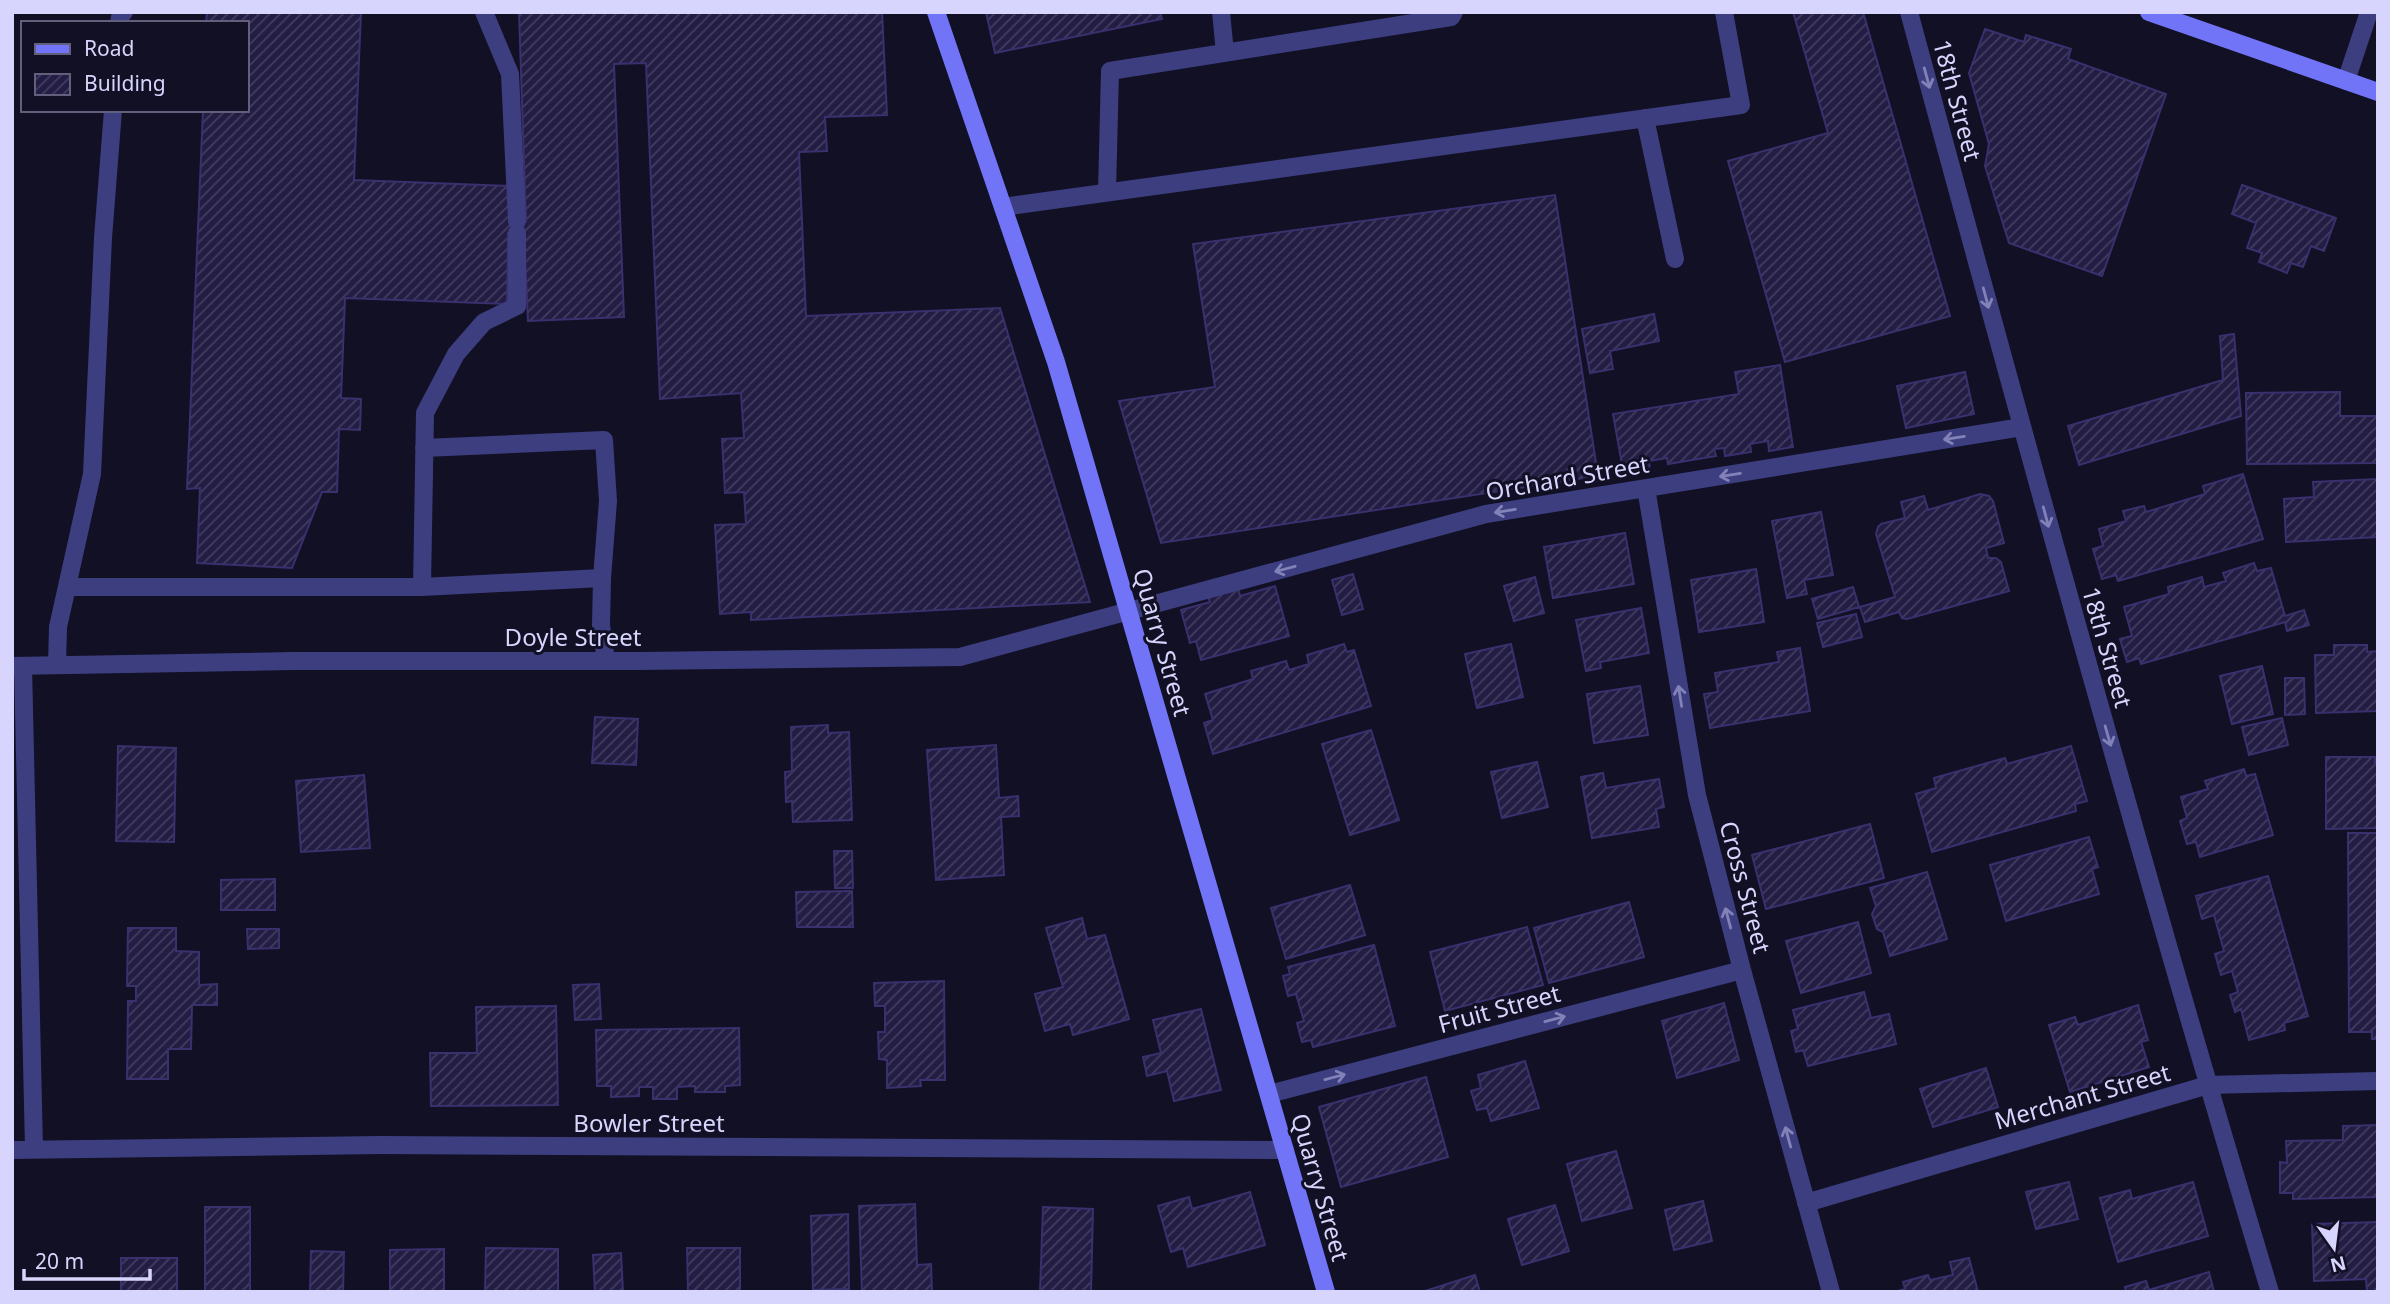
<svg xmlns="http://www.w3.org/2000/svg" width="2390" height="1304" viewBox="0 0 2390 1304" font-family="'Noto Sans',sans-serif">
	<defs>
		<pattern id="building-hatch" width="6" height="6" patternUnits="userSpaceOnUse" patternTransform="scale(1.75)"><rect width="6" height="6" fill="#231d44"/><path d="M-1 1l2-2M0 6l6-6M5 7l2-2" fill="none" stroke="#423d60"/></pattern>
	</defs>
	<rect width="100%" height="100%" fill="#121024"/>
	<path fill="url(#building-hatch)" stroke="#39306e" stroke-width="2" d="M207,12H361L354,180L510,186L517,221H526L519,12H882L887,115L825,117L827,151L799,152L806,316L1000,308L1090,602L751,620V612L720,614L715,525L746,524L744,492L725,493L722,439L744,438L741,393L660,399L646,63L614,64L624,317L528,321L524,233H508L507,304L345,298L341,398L361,399L360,430L339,429L337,492H322L292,568L197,563L200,488L187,489L203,110H247V23H206Z
		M986,12H1160L1162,19L995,53Z
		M1793,12H1863L1950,316L1785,362L1728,161L1828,133Z
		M1985,29L2024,42L2026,35L2071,49L2068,59L2166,94L2102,276L2009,243L1985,166L1989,144L1969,73Z
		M2242,185L2336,218L2324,251L2311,246L2303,267L2291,263L2287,273L2259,262L2262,253L2247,248L2256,223L2232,214Z
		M1555,195L1598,476L1161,543L1119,401L1215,387L1193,244Z
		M1654,314L1659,341L1610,351L1613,369L1590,373L1582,329Z
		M2234,334L2241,416L2079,465L2068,426L2223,380L2220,336Z
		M1780,365L1793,447L1769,451L1768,441L1750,444L1751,452L1725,456L1724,448L1714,449L1716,456L1668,464L1667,458L1649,461L1650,472L1624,476L1613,414L1739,394L1735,372Z
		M1965,372L1974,414L1906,428L1897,386Z
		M2340,392V416H2378V463L2247,464L2246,393Z
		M2243,474L2263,539L2118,581L2116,575L2102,579L2093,549L2103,546L2099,529L2126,521L2123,511L2144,506L2146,512L2205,494L2203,486Z
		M2378,479V537L2286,542L2284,499L2314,497L2313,482Z
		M1980,494L1989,496L1993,501L2004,543L1986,548L1988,558H1996L2001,562L2009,591L1907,619L1902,618L1899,612L1865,622L1860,607L1895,597L1876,534L1878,527L1881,524L1905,518L1901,502L1924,496L1928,510Z
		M1821,512L1833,575L1804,580L1807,594L1787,598L1772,521Z
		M1625,533L1634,584L1553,598L1544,547Z
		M2254,563L2257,571L2271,568L2285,616L2304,610L2309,625L2287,631L2285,622L2141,664L2139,658L2127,662L2120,639L2132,636L2124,607L2169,594L2168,587L2202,577L2204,587L2226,581L2223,573Z
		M1756,569L1764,622L1699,632L1691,580Z
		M1353,574L1363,609L1342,615L1332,580Z
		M1535,577L1544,613L1514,621L1504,586Z
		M1275,586L1289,636L1201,660L1196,641L1190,643L1181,610L1210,602L1208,597L1238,588L1240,596Z
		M1853,587L1859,607L1818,619L1812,599Z
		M1641,608L1649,653L1600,662L1601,668L1586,671L1576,620Z
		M1856,614L1862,637L1823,647L1817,623Z
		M1344,644L1347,652L1354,650L1371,706L1213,754L1204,723L1213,720L1205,694L1253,679L1251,671L1286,661L1289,670L1309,664L1307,655Z
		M1511,644L1523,697L1477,708L1465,654Z
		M2334,645H2367V652L2378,651V711L2316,713L2315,655H2334Z
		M1800,648L1810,711L1710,728L1704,694L1718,692L1715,673L1779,662L1777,652Z
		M2262,666L2273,714L2232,724L2220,676Z
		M2285,678H2304L2305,714L2285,715Z
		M1640,686L1648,735L1594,743L1587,694Z
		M595,717L638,719L636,765L592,763Z
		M2282,718L2288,745L2249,755L2242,727Z
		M828,725V733L849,732L852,820L793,822L792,801L786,802L785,772L792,771L791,727Z
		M1371,730L1399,820L1350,835L1322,744Z
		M996,745L999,798L1018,796L1019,816L1001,817L1004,875L936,880L927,750Z
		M118,746L176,748L174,842L116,841Z
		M2071,746L2087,801L2075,804L2076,811L1932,852L1916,794L1936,788L1934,778L2005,758L2007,764Z
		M2326,757H2375V764H2378V828L2326,829Z
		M1537,762L1548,807L1502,818L1491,772Z
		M2244,769L2246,776L2255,774L2273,835L2200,857L2196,842L2187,844L2180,821L2187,818L2181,797L2208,789L2205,781Z
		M1603,773L1606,788L1659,779L1664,807L1656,809L1659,827L1592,838L1581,777Z
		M364,775L370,848L301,852L296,781Z
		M1870,824L1884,878L1766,909L1752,855Z
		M2348,833H2378V1039H2372V1032H2349Z
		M2089,837L2098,867L2092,869L2099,894L2006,921L1990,865Z
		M834,851H852L853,888H835Z
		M1927,872L1947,939L1890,956L1883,932L1877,929L1872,914L1876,906L1870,888Z
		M2268,876L2308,1016L2284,1023L2285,1030L2249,1040L2241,1009L2235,1012L2230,995L2238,992L2232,971L2221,975L2215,954L2224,951L2214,915L2202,919L2196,896Z
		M275,879V910H221V880Z
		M1350,885L1365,935L1286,959L1271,908Z
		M852,891L853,927H797L796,892Z
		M1629,902L1644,957L1549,983L1534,928Z
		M1082,918L1087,939L1105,935L1129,1019L1073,1035L1070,1024L1045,1031L1035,994L1063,987L1046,928Z
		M1858,922L1871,973L1801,993L1786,941Z
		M1527,927L1543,985L1445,1011L1430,952Z
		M128,928H176V951L199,952V985L217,984V1005H192L191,1049H168V1079H127L128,1001H136V986H127Z
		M247,929H279V948L248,949Z
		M1374,945L1395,1026L1313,1047L1311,1040L1302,1042L1297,1023L1304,1021L1296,994L1288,996L1283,976L1290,974L1288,967Z
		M944,981L945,1080H920L921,1086L887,1088V1060L879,1059L878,1032H885V1006H875L874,983Z
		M599,984L601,1019L575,1020L573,985Z
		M1864,992L1871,1018L1889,1014L1896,1044L1808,1066L1803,1050L1796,1052L1791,1031L1798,1029L1793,1010Z
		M1724,1003L1739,1060L1677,1078L1662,1021Z
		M2138,1005L2148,1040L2141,1042L2149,1067L2070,1092L2049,1025L2075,1017L2078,1025Z
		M556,1006L558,1105L431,1106L430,1053H477L476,1007Z
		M1201,1009L1221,1090L1174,1101L1167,1071L1147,1076L1143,1057L1161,1053L1153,1020Z
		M739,1028L740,1085L725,1086V1092H695V1086L677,1087V1099H653V1087H639V1096L611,1097V1086H597L596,1030Z
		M1525,1061L1539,1108L1491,1121L1487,1108L1477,1110L1471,1091L1481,1088L1478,1075Z
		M1986,1068L1998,1107L1933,1127L1920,1089Z
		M1426,1077L1448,1157L1341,1187L1319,1107Z
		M2378,1125V1197L2293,1199V1193H2280V1162L2287,1163L2286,1141L2343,1140V1126Z
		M1616,1151L1632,1208L1582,1221L1567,1164Z
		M2069,1182L2078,1219L2036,1229L2026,1192Z
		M2193,1182L2208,1236L2118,1262L2100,1198L2130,1190L2132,1199Z
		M1250,1192L1265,1245L1188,1267L1183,1248L1171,1252L1158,1206L1189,1197L1192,1209Z
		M1703,1201L1712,1241L1674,1250L1665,1210Z
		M915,1204L917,1265L931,1264L932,1292H862L859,1206Z
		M1555,1205L1569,1251L1522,1265L1508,1219Z
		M205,1207H250V1292H205Z
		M1043,1207L1093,1209L1091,1292H1040Z
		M848,1214L849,1289L813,1290L811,1216Z
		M2378,1222V1292H2367L2366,1279L2314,1281L2312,1224Z
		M486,1248L558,1249V1292H485Z
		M687,1248H740V1292H688Z
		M444,1249V1292H390V1250Z
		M311,1251L344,1252L343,1292H310Z
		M621,1253L623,1292H595L593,1255Z
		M121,1258H177V1292H121Z
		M1969,1258L1978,1292H1894L1905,1289L1903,1282L1928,1275L1930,1280L1953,1275L1950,1262Z
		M2209,1272L2214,1292H2126L2125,1287L2146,1281L2149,1290Z
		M1475,1275L1480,1292H1422Z"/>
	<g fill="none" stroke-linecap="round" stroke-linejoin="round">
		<path stroke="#3d3e80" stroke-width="18" d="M484,12L510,74L517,221
			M1221,12L1225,53
			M119,23L120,17L124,12
			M2346,81L2369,12
			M1645,118L1675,259
			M1107,192L1110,71L1451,17L1454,12
			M1003,207L1741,105L1724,12
			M424,448L604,440L608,501L602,578L601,625L606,661
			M67,587H422L602,578
			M422,587L425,413L456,354L484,322L517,306V233
			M57,665L58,627L92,474L103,238L113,110"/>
		<path stroke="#3d3e80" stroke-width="18" d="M1909,12C2025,440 2142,867 2270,1292
			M1646,488L1697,795L1742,970L1831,1292
			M12,666L292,661H638L960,657L1486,514L2022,427
			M23,666L34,1149
			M1269,1094L1742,970
			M12,1150L380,1145L1285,1150
			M1806,1203L2208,1085L2378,1081"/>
		<path stroke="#7174f7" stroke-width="18" d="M936,12L1056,362L1326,1292
			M2149,12L2378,92"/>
	</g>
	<defs><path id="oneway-shaft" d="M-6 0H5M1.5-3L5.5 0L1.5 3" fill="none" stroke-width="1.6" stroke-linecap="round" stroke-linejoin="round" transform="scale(1.75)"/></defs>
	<g stroke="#8282b8">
		<use href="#oneway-shaft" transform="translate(1927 78) rotate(75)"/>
		<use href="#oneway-shaft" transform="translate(1986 298) rotate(75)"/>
		<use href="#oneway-shaft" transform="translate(1954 438) rotate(171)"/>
		<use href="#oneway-shaft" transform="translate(1730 475) rotate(171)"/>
		<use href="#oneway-shaft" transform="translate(1505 511) rotate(171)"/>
		<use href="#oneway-shaft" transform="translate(2046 517) rotate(75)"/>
		<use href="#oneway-shaft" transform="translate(1285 569) rotate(165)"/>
		<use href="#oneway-shaft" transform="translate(1680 696) rotate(-99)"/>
		<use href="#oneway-shaft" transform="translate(2108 736) rotate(74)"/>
		<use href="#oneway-shaft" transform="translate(1728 918) rotate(-105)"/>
		<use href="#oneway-shaft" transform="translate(1555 1019) rotate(-15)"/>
		<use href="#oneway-shaft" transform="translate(1335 1077) rotate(-15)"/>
		<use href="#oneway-shaft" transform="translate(1788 1137) rotate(-105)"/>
	</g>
	<g text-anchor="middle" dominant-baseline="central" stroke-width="6" stroke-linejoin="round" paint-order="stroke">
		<g font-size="24" fill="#d7d5fd" stroke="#121024">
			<text transform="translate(1958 100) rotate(75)">18th Street</text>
			<text transform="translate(1567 477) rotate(-10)">Orchard Street</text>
			<text x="573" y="636">Doyle Street</text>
			<text transform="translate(1163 642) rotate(74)">Quarry Street</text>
			<text transform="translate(2108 647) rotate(74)">18th Street</text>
			<text transform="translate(1746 887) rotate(75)">Cross Street</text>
			<text transform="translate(1499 1008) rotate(-15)">Fruit Street</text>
			<text transform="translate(2082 1096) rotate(-16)">Merchant Street</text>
			<text x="649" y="1122">Bowler Street</text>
			<text transform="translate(1321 1187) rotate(74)">Quarry Street</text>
		</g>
	</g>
	<rect width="2390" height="1304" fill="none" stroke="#d7d5fd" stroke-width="28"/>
	<rect x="21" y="21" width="228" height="91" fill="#121024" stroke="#615f7b" stroke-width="2"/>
	<rect x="35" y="44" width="35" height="10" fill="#7174f7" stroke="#615f7b" stroke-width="2"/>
	<text x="84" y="56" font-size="21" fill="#d7d5fd">Road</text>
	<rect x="35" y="74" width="35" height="21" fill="url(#building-hatch)" stroke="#615f7b" stroke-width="2"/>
	<text x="84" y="91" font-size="21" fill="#d7d5fd">Building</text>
	<g transform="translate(2334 1248) rotate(166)" stroke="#121024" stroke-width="5" paint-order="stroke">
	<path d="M0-5L12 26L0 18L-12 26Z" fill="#d7d5fd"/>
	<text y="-10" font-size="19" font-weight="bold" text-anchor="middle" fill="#d7d5fd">N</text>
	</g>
	<path d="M24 1269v10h126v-10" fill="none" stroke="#d7d5fd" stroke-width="3.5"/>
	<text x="35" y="1269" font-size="21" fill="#d7d5fd" stroke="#121024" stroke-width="5" paint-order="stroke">20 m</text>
</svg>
